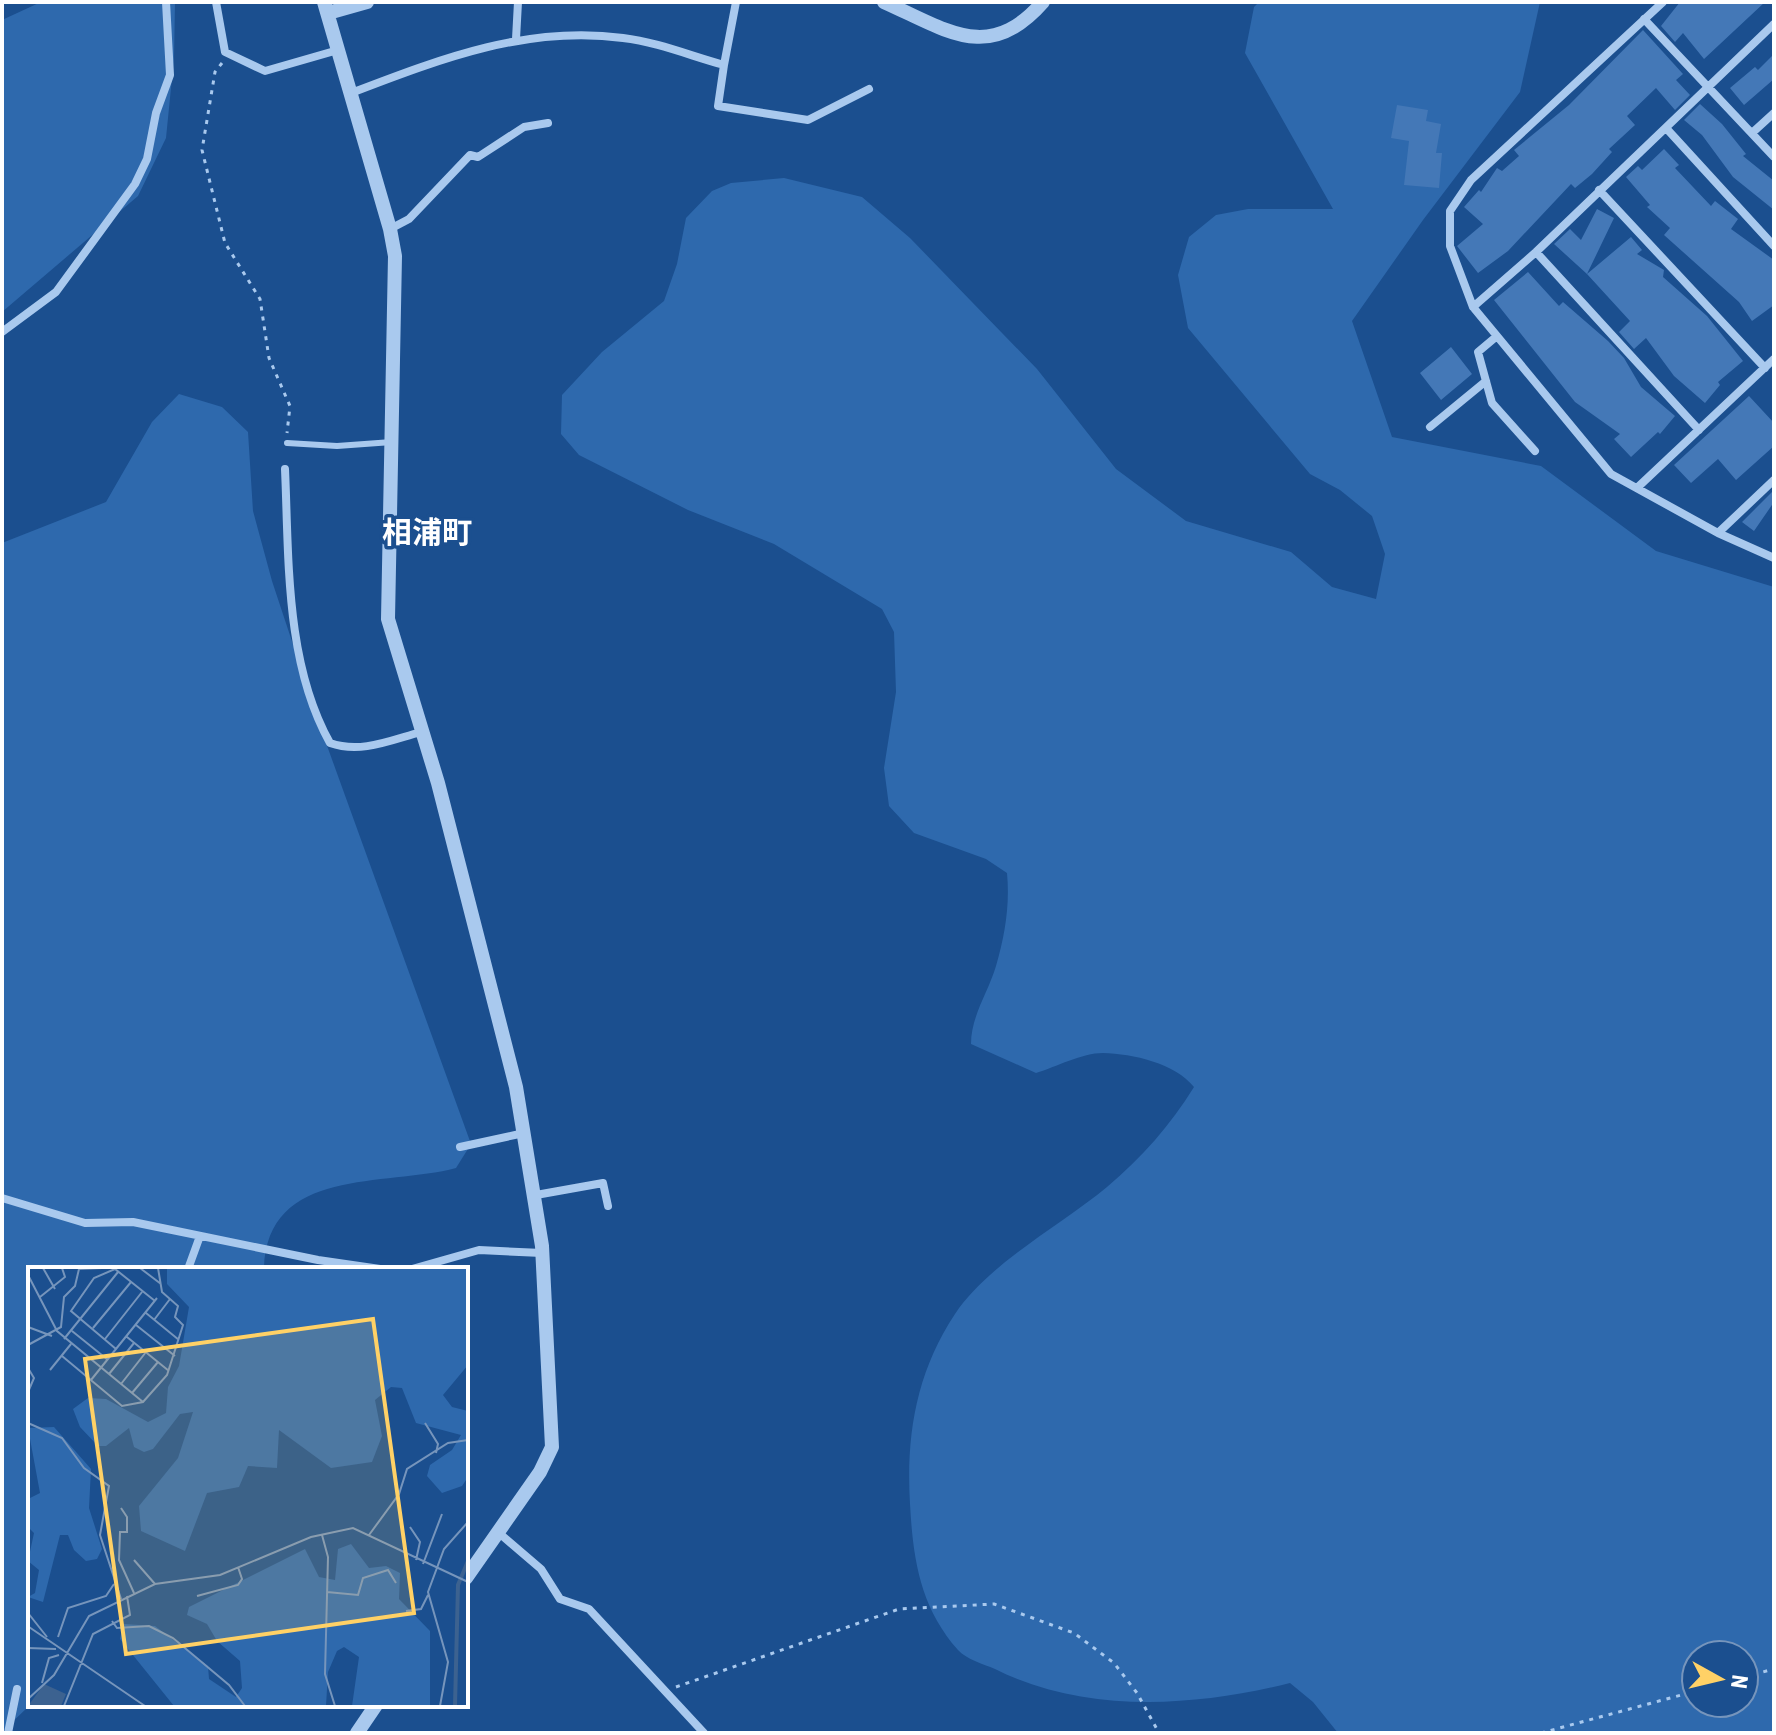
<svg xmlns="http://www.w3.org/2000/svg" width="1776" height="1735" viewBox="0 0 1776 1735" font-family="'Roboto Condensed','Noto Sans JP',sans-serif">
	<rect width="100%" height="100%" fill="#1b4f8f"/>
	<path fill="#2e69ad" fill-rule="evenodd" d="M41,2H175L174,58L166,138L138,196L2,312V20Z
		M1259,2H1540L1520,92L1423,220L1352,321L1392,437L1541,466L1656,551L1774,587V1733H1338L1313,1702L1290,1683C1195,1707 1085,1714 995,1669C983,1664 966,1659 958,1650C920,1607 913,1559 910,1504C906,1435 916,1373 955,1314C989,1263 1060,1226 1107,1187C1142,1157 1170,1126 1194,1087C1175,1063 1133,1054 1103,1053C1082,1053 1056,1067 1036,1073L971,1044C971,1016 988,993 996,966C1005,935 1010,905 1007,873L986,859L914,833L889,806L884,768L896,692L894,632L882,609L774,544L688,510L579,455L561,434L562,395L602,352L664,301L677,264L686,218L712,191L731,183L784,178L862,197L910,238L1037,369L1116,469L1186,521L1291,552L1332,587L1376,599L1385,554L1372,516L1340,490L1310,474L1188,328L1178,275L1189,237L1216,215L1248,209H1333L1245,53L1254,7ZM1696,1655H1744V1703H1696Z
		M179,394L222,407L248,432L253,511L272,581L321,729L471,1144L456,1168C385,1187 267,1166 264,1269H30V1705L2,1732V543L106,502L152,422Z"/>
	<path fill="#4478b7" d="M1680,2H1765L1704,59L1683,33L1675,42L1661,26Z
		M1643,30L1683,74L1676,80L1690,95L1675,110L1656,88L1627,116L1635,125L1609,149L1612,152L1592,174L1575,188L1571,184L1508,251L1478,273L1457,246L1483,224L1464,207L1479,190L1481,192L1497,168L1502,171L1519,156L1514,150L1569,105Z
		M1774,54V79L1744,105L1730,88L1755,67L1758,70Z
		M1700,104L1722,124L1746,154L1743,156L1774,181V210L1733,177L1702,135L1684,120Z
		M1397,105L1428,110L1426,121L1441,124L1436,153H1442L1439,188L1404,185L1409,141L1391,138Z
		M1664,149L1679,165L1675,168L1711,206L1715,201L1738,219L1731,229L1774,260V305L1752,321L1739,302L1664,235L1670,228L1647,207L1650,205L1626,177L1638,166L1642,170Z
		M1597,209L1614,218L1587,274L1554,244L1570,229L1581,240Z
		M1631,237L1642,250L1637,254L1664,270L1663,277L1707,316L1743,361L1718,382L1720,385L1705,403L1674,376L1646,338L1634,349L1619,332L1630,321L1587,274Z
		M1528,272L1559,306L1563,302L1608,341L1624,358L1641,387L1675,416L1660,434L1658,432L1631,457L1614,439L1620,434L1575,402L1494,300Z
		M1451,347L1472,374L1441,400L1420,373Z
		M1749,396L1774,423V446L1736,480L1718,459L1691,483L1674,465Z
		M1774,490V502L1754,531L1742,522Z"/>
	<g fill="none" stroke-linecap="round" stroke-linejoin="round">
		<path stroke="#a9c9ee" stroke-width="3" stroke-dasharray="4 6" stroke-linecap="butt" d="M222,63L215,72L202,150L225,243L260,299L269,358L290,406L287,433
			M1744,1677L1774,1669
			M676,1687L899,1609L994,1604L1074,1633L1114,1663L1137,1693L1159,1733
			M1541,1733L1696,1691"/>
		<path stroke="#a9c9ee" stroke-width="6" d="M287,443L337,446L392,442"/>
		<path stroke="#a9c9ee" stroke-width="8" d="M216,2L225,52L265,71L338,50
			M1663,2L1471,180L1450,211V246L1473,307L1611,474L1718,533L1774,558
			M1644,19L1774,157
			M516,39L518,2
			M724,65L736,2
			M351,93C440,59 527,25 623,38C657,42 691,56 724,65L718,106L808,120L869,89
			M1666,128L1774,246
			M1752,133L1774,113
			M1599,190L1765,368
			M390,229L409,219L470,155L478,157L524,127L548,123
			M1536,252L1699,430
			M1473,307L1536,252L1774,24
			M2,332L56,292L135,184L147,159L156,113L170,75L166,2
			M1497,336L1478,352L1492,403L1535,451
			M1430,427L1486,381
			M285,469C289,558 285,663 330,743C361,754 391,740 421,732
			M1638,487L1774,359
			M1718,533L1774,480
			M460,1147L524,1133
			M536,1195L603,1183L608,1206
			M2,1198L85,1223L133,1222L318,1260L380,1269
			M188,1269L200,1236
			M412,1269L479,1250L542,1253
			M499,1533L541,1569L560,1599L589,1609L704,1733
			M8,1733L17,1689"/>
		<path stroke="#a9c9ee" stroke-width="14" d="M324,2L390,229L395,256L388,619L438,783L516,1087L542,1246L552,1447L540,1472L466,1578
			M884,2C947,30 989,64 1043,2
			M328,13L367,2
			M357,1733L376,1705"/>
	</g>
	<g text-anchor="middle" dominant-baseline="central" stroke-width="7" stroke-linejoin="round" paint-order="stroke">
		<g font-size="30" font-weight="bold" fill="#fff" stroke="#1b4f8f">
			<text x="427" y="532">相浦町</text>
		</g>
	</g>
	<g transform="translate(28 1267)">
		<rect width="440" height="440" fill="#1b4f8f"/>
		<path d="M139,1H440V98L415,128L424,140L440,144V210L434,219L414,226L399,209L402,198L424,183L433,168L388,156L374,121L363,120L347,133L354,169L344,195L303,201L251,163L249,201L220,199L211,220L179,226L157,284L113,264L111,239L150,191L165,145L152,147L125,182L116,185L106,180L101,161L78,179H70L52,160L45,142L60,131L78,132L120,155L138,146L140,120L151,99L161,40L139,17ZM26,160L63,202L61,241L74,282L69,292L58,294L46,283L40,268H32L15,335L0,330L7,326L11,303L0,294L6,266L0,260V232L12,226L0,161ZM323,277L341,301L358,299L372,306L371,332L402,364V439H324L331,390L316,380L309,384L300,405L298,439H146L92,372L95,357L127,359L180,399L181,412L208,430L214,421L212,394L189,374L179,357L159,348L161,340L277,282L291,310L307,313L310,282Z" fill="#2e69ad"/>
		<path d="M16,417L38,427L33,439H0Z" fill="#3c6290"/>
		<path fill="none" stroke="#3c6290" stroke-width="4" d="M427,439L430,318L440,294"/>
		<path fill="none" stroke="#7695bc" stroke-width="2" d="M15,1L27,22M112,1L133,17M0,8L29,64L115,135M12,30L37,10L34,1M118,46L151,73M126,53L142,32M108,58L147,89M0,60L24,69M65,61L103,15M44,64L80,93M99,70L141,104M36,72L90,5M77,72L114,25M0,78L33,60L36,30L47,19L51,2L74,1M88,82L43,44L66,11L87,2L127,34M34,89L94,139L115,135L139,108L155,58L147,50L150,39L134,25L130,1M0,101L6,111L0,125M22,103L43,77M81,107L106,76M63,113L129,31M93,117L118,85M104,126L130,95M0,156L34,171L56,201L81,219L72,268L93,332M397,156L410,177L408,186M93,241L99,250V265H92L91,293L106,326M382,260L392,275L388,293M294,268L300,290L297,407L307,439M341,268L371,227L379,202L420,176L440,173M106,293L127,317M395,297L414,247M299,325L330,328L335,311L360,303L368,316M169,329L210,318L214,312L210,300M378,344L393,342L400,328M0,346L19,370M84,354L89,361L121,359L145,371L201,418L217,439M1,360L117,439M30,370L40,341L78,329L86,317M0,381L28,382M14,416L21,391L31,388M0,432L26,408L61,349L127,317L192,308L283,270L325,261L440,315M36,439L65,367L102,348L99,329M412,439L420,395L400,325L416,282L440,255"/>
		<path fill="#ffd166" fill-opacity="0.15" stroke="#ffd166" stroke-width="4" d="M345,52L386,346L98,387L57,92Z"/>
		<rect width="440" height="440" fill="none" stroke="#fff" stroke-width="4"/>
	</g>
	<rect width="1776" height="1735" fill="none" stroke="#ffffff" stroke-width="8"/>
	<g transform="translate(1720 1679) rotate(98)"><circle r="38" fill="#1b4f8f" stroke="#7695bc" stroke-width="2"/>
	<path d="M0-6L14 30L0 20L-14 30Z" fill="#ffd166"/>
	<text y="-12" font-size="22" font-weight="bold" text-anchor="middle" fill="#ffffff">N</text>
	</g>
</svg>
